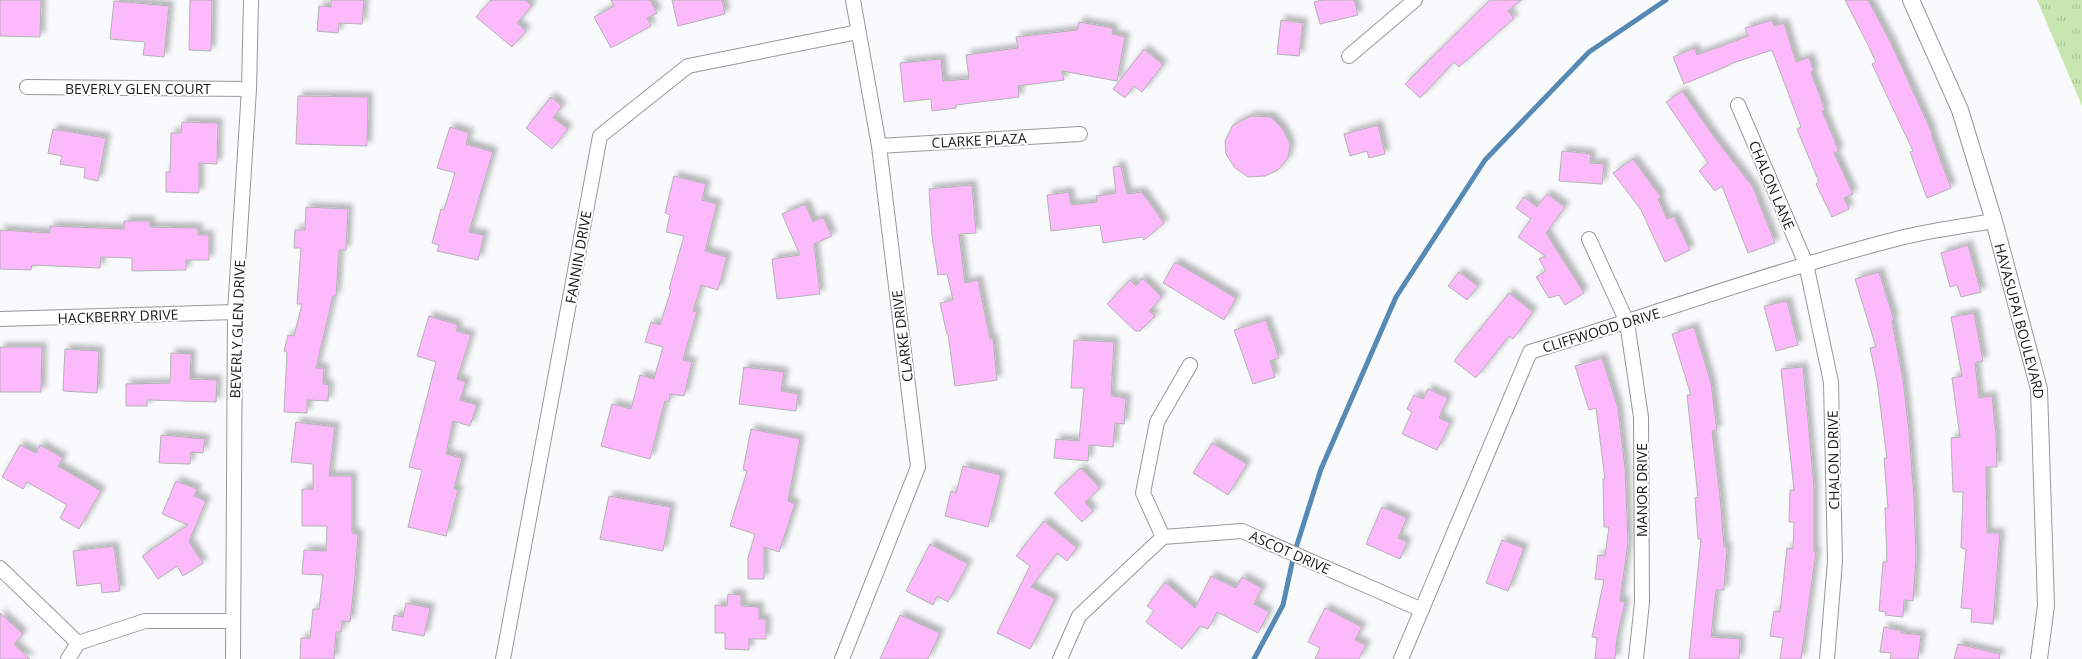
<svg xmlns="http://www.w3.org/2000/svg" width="2082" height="659" viewBox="0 0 2082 659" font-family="'Open Sans',sans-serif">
	<defs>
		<pattern id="grass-tufts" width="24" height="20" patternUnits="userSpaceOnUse" patternTransform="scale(1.25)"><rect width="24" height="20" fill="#c8e6b1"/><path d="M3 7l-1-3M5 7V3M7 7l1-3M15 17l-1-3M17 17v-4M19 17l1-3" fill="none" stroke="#abc598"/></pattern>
		<filter id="shadow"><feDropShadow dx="4.5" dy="-4.5" stdDeviation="2.5" flood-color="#0004"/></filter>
	</defs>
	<rect width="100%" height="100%" fill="#f9fafc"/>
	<path fill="url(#grass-tufts)" d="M2037,0H2082V106Z"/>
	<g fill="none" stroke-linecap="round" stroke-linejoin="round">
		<path stroke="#568ab4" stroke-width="5" d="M1254,659L1283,605L1294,554L1321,469L1396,297L1485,160L1589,52L1666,0"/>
	</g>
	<path fill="#fcb9fc" stroke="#b4b2b4" filter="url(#shadow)" d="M0,0H41L40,37L0,36Z
		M190,0H212L211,51L189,50Z
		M331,0H364L362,24L339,23L338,33L317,31L319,6L331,7Z
		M491,0H525L532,6L517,23L526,31L512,47L476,17Z
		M611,0H650L657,13L647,18L651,26L611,48L594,17L614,6Z
		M672,0H722L725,14L678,26Z
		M1323,0H1354L1358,15L1320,24L1314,2Z
		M1490,0H1521L1508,11L1514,18L1459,67L1454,62L1420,98L1405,84Z
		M1845,0H1868L1890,41L1932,133L1931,134L1951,188L1927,198L1910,152L1913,151L1872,64L1876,62L1868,45Z
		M114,1L169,6L164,57L143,55L145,42L110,39Z
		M1281,20L1303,23L1299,56L1277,54Z
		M1772,20L1774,26L1784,23L1796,62L1809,57L1814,71L1811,72L1825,110L1822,111L1839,151L1834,153L1853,194L1844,198L1849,209L1832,217L1816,184L1819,182L1797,129L1801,127L1772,50L1730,64V65L1684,84L1673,57L1694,48L1697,55L1748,36L1745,28Z
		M1079,22L1113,28L1112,34L1125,37L1117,81L1062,71L1064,80L1018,86L1019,97L956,105V108L932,111L931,99L904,102L900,63L941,59L943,81L969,79L966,55L1018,48L1016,37L1077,30Z
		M1144,49L1163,65L1142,92L1134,86L1125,98L1113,89Z
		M1682,91L1715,138L1753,187L1775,243L1748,253L1722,186L1715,191L1699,171L1708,163L1666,102Z
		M298,96L368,97L367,146L296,144Z
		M551,97L562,106L553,118L568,129L552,149L526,128Z
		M1251,116L1271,117L1282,128L1290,144L1288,158L1278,170L1265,176L1248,177L1235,168L1226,154L1225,141L1233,125Z
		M182,122L218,123L217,164L199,163V193L166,192V172H170L171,133H181Z
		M1378,125L1385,154L1369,158L1367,151L1350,156L1344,134Z
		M450,127L469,133L466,144L493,152L469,232L484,235L478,260L437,251L439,245L432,243L441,209L444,210L455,173L437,168Z
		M53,129L106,138L98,181L84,178L85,168L60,164L62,156L48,153Z
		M1562,151L1591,154L1590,163L1604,164L1602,184L1559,181Z
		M1633,159L1661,197L1658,199L1667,219L1674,216L1690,250L1665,262L1641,210L1613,173Z
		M1121,166L1127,194L1142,192L1164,223L1144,240L1142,237L1103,243L1100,225L1051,231L1047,195L1069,192L1071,205L1097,202L1096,196L1116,193L1113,167Z
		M674,176L706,184L702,200L717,204L705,251L727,257L718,290L701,285L693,311L697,312L683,360L692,362L684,396L670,394L669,402L665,401L650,459L601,446L612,404L631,409L640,375L654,379L663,347L645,342L651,322L660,325L671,290L669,289L684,236L666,232L670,215L665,213Z
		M972,185L976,233L959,234L965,283L978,280L990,339H993L997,380L955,386L948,334H947L940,303L953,300L947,274L938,275L932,236L929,189Z
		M1547,194L1565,207L1546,233L1584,293L1565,305L1559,295L1549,298L1536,277L1546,271L1539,259L1545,256L1518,237L1531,219L1516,208L1524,197L1537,207Z
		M805,204L813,222L823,217L832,236L814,244L820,294L777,299L772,259L800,255L782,214Z
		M306,207L348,209L346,250H339L336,296H333L316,368H324L323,384L329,385L328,401L307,400V413L284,412L287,352L284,351L288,335L294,336L302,304H297L301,248H294L295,230H305Z
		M124,221H150V227L198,228V235H209V260H186V270L132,271V258L101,257L100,268L32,265L31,270L0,269V230L50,233V226L124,229Z
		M1968,245L1981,292L1961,297L1957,285L1950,287L1941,253Z
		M1175,262L1236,298L1224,320L1163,283Z
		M1459,272L1478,286L1467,300L1448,286Z
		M1879,272L1894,320L1892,321L1903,380L1909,432L1914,498L1916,557L1913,601L1904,600L1903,617L1885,615L1886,612L1879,611L1883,562H1887L1885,508H1888L1884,458H1887L1877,381L1870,348L1876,347L1855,279Z
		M1142,278L1162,297L1149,311L1155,316L1140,331H1135L1107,304L1130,280L1136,286Z
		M1509,293L1533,312L1513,339L1509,336L1476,378L1454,361Z
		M1787,301L1798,345L1776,351L1764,306Z
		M1974,313L1983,361L1975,363L1979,398L1992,396L1996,435L1997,467H1986L1987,533H2000L1993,624L1971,622L1972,609L1961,608L1966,549L1961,548L1963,492H1953L1951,438L1960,437L1952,378L1962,376L1951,317Z
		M429,316L458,325L456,331L471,335L457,379L466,382L460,400L477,405L470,426L453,421L446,454L462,458L454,489L458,490L446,536L408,527L422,470L409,467L436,362L417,356Z
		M1266,320L1279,358L1270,361L1275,377L1253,384L1234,330Z
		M1694,327L1711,383L1717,430L1712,431L1720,496L1724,547H1727L1724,590H1716L1711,637L1740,639L1739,659H1689L1701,539H1698L1695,498L1698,497L1687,395H1691L1672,334Z
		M1074,340L1114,342L1111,396L1126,398L1124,424L1115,423L1113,447L1089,445L1088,461L1054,458L1056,439L1079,441L1084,388H1071Z
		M0,347H42L41,392H0Z
		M65,349L99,351L97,393L63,391Z
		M171,353L191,354L190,379L217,380L216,402L147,400V406H126V384L170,383Z
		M1602,358L1618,408L1625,468L1628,542L1620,601L1625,602L1617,637L1615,659H1595L1597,638L1592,637L1604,580L1595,579L1598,555L1605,556L1609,527H1604L1603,479H1605L1596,408L1589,410L1575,366Z
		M744,367L784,372L781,391L798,394L796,411L739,404Z
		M1803,367L1814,487V551L1816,552L1801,659H1780L1783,638L1770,636L1774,611L1780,612L1787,548L1793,549L1794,522H1789L1790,490H1794L1781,369Z
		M1428,389L1448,398L1439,418L1450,423L1437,450L1402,434L1412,412L1407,409L1414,395L1423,399Z
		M296,422L335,427L329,476H352V533L358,534L355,577L350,622L342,621L341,632H336L334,659H300L301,638H310L313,609H319L323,575L302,574L304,550L326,551L327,526H302V489H313V464L291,462Z
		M751,429L800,439L788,501L795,504L779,552L764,547V579H748V558L755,534L730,526L747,471L743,470Z
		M161,435L205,439L203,453L191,452L190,464L159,463Z
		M1212,443L1247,464L1228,495L1193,473Z
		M20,445L36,453L40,445L63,458L58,466L101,491L79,529L60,518L67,505L27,482L23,489L2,477Z
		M963,466L1001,475L988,527L945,516L951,491L956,493Z
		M1081,468L1100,488L1085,502L1093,511L1082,522L1054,493Z
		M176,481L197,489L194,496L206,501L189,542L203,563L183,576L177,566L158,579L142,556L188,525L162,514Z
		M609,496L671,507L663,551L600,539Z
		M1382,507L1407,518L1398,538L1407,542L1400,559L1366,544Z
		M1044,521L1077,548L1067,561L1057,553L1031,587L1055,599L1030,649L997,633L1030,566L1016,556Z
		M1502,540L1524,548L1508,591L1486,583Z
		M930,544L968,564L948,602L937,596L933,605L906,591Z
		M114,546L120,591L102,593L101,583L77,586L73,551Z
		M1211,576L1236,588L1242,577L1262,588L1254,604L1269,612L1258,633L1217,612L1208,629L1200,626L1182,649L1146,622L1154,611L1147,606L1165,582L1195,608Z
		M728,594L741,595V606L759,607V619H766V639H749V650L725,649V633H715V605L727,606Z
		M406,603L430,608L424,636L392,630L394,615L403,617Z
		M1325,608L1362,627L1355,640L1366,645L1359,659H1315L1320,648L1308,642Z
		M0,613L23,634L14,644L30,659H0Z
		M900,615L940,633L928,659H880Z
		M1884,627L1902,631L1901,633L1921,635L1918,659H1890L1891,653L1880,652Z
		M1958,644L2000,654L1999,659H1954Z"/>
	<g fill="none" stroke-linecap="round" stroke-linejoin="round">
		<defs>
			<path id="minor" d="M1349,56L1415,0
				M27,87L249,89
				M1738,105L1806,264L1831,382L1835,561L1827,659
				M879,146L1080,134
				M1589,239L1627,322L1641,417L1642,602L1636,659
				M0,319L235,312
				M1163,537L1143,493L1157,422L1190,365
				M0,568L78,643
				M68,659L78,643L145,621H233
				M233,659L235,312L249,89L251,0
				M503,659L600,136L688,66L858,32
				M842,659L918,467L879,146L853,0
				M1060,659L1079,616L1163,537L1242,531L1422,610
				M1401,659L1530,352C1655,314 1778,269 1904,237C1934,230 1964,226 1994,221"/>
			<g id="tertiary">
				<path id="s1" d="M1911,0L1960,110L1994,221L2039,389L2046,605L2039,659"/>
			</g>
		</defs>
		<use href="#minor" stroke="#97989a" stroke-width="16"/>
		<use href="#tertiary" stroke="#97989a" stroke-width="18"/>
		<use href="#minor" stroke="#fff" stroke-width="14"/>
		<use href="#tertiary" stroke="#fff" stroke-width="16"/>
	</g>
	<g text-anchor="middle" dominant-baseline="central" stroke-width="4" stroke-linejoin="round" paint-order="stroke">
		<g font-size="14" fill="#181919" stroke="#fff">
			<text x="138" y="88">BEVERLY GLEN COURT</text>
			<text transform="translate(979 140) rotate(-3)">CLARKE PLAZA</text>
			<text transform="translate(1772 185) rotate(67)">CHALON LANE</text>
			<text transform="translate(578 257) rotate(-80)">FANNIN DRIVE</text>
			<text transform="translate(118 316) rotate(-2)">HACKBERRY DRIVE</text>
			<text stroke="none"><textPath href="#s1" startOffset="340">HAVASUPAI BOULEVARD</textPath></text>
			<text transform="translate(237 329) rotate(-88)">BEVERLY GLEN DRIVE</text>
			<text transform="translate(1601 330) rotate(-17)">CLIFFWOOD DRIVE</text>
			<text transform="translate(902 336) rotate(-97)">CLARKE DRIVE</text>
			<text transform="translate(1833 460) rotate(-91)">CHALON DRIVE</text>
			<text transform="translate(1641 490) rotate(-90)">MANOR DRIVE</text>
			<text transform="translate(1290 552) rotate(24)">ASCOT DRIVE</text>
		</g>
	</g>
</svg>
